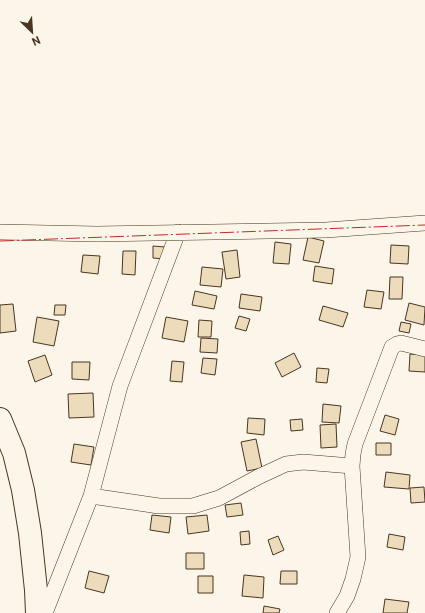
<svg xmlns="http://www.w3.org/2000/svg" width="425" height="613" viewBox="0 0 425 613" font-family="Roboto,sans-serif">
	<rect width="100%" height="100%" fill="#fbf6e9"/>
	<path fill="#ecdcbc" stroke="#4a3520" d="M308,237L324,241L319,263L303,260Z
		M275,242L291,244L289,264L273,263Z
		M391,245L409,246L408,264L390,263Z
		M153,246L165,247L164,259L153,258Z
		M237,250L240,277L226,279L222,252Z
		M123,251H136L135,275L122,274Z
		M83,255L100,256L98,274L81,272Z
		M315,266L334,269L332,284L313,281Z
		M202,267L223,269L221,287L200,285Z
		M390,277H403L402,299H389Z
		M367,290L384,292L381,309L364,307Z
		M195,291L217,296L214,309L192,305Z
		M241,294L262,297L260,311L239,308Z
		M409,303L425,307L424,325L405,320Z
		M13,304L16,331L0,333V305Z
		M55,305H66L65,315H54Z
		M323,306L348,313L343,327L319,320Z
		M239,316L250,319L246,331L235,328Z
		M37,317L59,321L54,346L33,342Z
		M166,317L188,321L184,342L162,338Z
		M199,320L212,321L211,337H198Z
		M401,322L411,324L409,333L399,331Z
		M201,338L218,339L217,353L200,352Z
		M294,353L301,367L282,377L275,363Z
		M410,354L425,355V372L409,371Z
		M45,355L52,375L35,382L28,361Z
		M203,358L217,359L215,375L201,373Z
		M172,361L184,362L182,382L170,381Z
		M72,362H90L89,380L72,379Z
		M317,368L329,369L327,383L316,382Z
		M93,393L94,417L69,418L68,394Z
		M323,404L341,406L339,423L322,422Z
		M385,415L399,419L395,435L380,431Z
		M248,418L265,419L264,435L247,433Z
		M302,419L303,430L291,431L290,420Z
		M336,424L337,447L321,448L320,425Z
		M256,439L262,468L247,471L241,442Z
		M376,443H391V455H376Z
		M74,444L94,447L91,465L71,462Z
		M386,472L410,475L409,489L384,487Z
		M424,487L425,502L411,503L410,488Z
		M241,503L243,515L227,517L225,505Z
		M152,515L171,517L169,533L150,530Z
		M207,515L209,531L188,534L186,517Z
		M249,531L250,544L241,545L240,532Z
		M389,534L405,537L403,550L387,547Z
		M278,536L284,550L273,555L268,540Z
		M186,553H204V569H186Z
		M89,571L109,576L104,593L85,588Z
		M281,571H297V584H280Z
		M244,575L264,577L263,598L242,596Z
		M198,576H213V593H198Z
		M385,599L409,602L407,613H383Z
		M264,606L280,609L279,613H263Z"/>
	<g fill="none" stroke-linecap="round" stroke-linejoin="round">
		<defs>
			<path id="street" d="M0,232L97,234L326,230L425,223
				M91,496L159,506H193L219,498L258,477L286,464L303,462L352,466
				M45,613L91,496L120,386L178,232
				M337,613L347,596L353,579L358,557L352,466L353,454L355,444L392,347L397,344L401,343L425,349"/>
			<path id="secondary" d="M0,419L14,453L23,490L30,533L36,590L37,613"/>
		</defs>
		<use href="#street" stroke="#4a3520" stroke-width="16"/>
		<use href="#secondary" stroke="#4a3520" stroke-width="24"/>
		<use href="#street" stroke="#fbf6e9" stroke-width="15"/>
		<use href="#secondary" stroke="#fbf6e9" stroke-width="22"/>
		<path stroke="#c62828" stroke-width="1" stroke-dasharray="14 3 2 3" stroke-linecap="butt" d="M0,241L425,225"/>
	</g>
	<g transform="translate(32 32) rotate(155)" stroke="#fbf6e9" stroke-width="3" paint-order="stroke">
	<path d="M0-3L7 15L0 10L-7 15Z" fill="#4a3520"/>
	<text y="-6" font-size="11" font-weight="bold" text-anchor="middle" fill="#4a3520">N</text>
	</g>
</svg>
